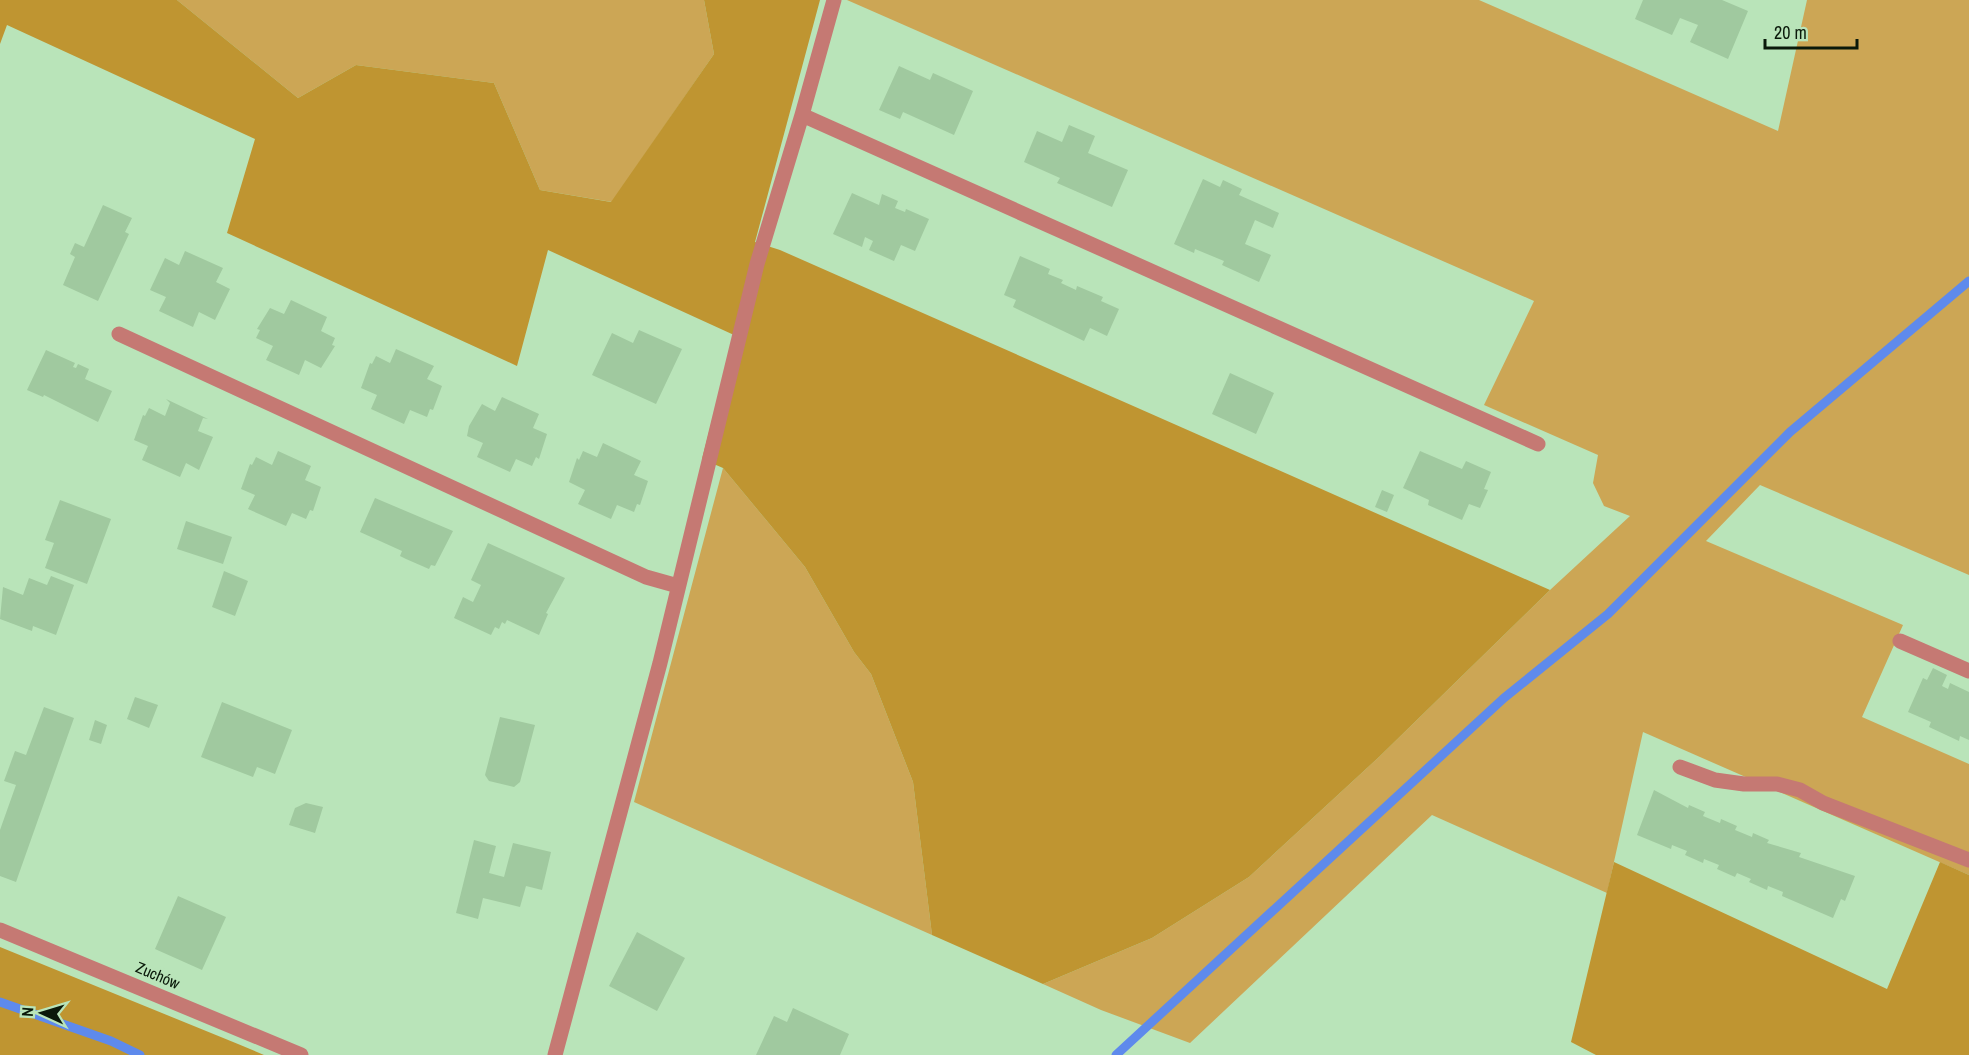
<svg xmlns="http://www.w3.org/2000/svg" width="1969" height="1055" viewBox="0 0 1969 1055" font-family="'Archivo Narrow',sans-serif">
	<rect width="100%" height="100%" fill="#b9e4b9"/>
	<path fill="#cca655" d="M177,0H704L714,54L612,202L540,190L494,83L356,65L298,98Z
		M847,0H1479L1778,131L1807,0H1969V575L1760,485L1706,541L1903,625L1862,717L1969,764V875L1643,732L1607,893L1432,815L1190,1043L1101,1010L1043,984L1152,938L1249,877L1379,757L1550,590L1630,516L1604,506L1593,483L1598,455L1484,405L1534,301Z
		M723,468L805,567L854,652L871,674L913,782L932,935L634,802Z"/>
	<path fill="#bf9531" d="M0,0H177L298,98L356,65L494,83L540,190L611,202L714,54L704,0H820L755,242L780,250L1550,590L1379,757L1249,877L1152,938L1043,984L932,935L913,782L871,674L854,652L805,567L723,468L702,459L734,335L548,250L517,366L227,233L255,139L7,25L0,44Z
		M1614,862L1887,989L1940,862L1969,875V1055H1596L1571,1042Z
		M0,947L238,1044L264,1055H0Z"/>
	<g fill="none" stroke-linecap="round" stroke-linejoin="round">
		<path stroke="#5e8aec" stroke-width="9" d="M0,1002L111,1041L140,1055
			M1116,1055L1504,698L1608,614L1790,432L1969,281"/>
	</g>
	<path fill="#a0c99f" d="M1643,0H1722L1748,11L1728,59L1690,42L1698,25L1680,18L1672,35L1635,19Z
		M899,66L930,80L933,73L973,91L954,135L903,112L900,119L879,110Z
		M1069,125L1095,136L1088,153L1128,170L1112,207L1057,183L1060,178L1024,162L1037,131L1062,142Z
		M1203,179L1220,187L1223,180L1242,189L1239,195L1279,213L1273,228L1255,220L1245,244L1271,255L1259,282L1222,265L1224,261L1195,249L1194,253L1174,244Z
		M852,193L879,205L882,194L898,201L895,208L905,212L906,209L929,219L915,251L901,245L894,261L869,250L873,241L865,237L862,247L833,234Z
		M103,205L132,218L125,232L129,234L98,301L63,285L75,257L70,254L75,243L84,247Z
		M185,251L223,268L216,282L230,289L215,320L199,312L193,327L159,311L166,297L150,290L165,258L179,265Z
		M1020,256L1050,269L1048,274L1063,280L1061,283L1076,290L1077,286L1103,297L1101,301L1119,309L1107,336L1090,328L1084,341L1013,307L1016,300L1004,295Z
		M291,300L327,317L321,331L335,338L332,345L335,346L321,368L305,360L299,375L266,360L273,346L256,338L260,330L257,329L270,308L284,314Z
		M639,330L682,349L656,404L592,375L612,333L633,343Z
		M396,349L434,366L427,379L442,386L433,410L430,409L427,417L410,410L404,424L371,409L377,395L361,388L370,363L372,364L376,356L390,363Z
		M46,350L75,363L73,367L76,368L78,364L89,369L85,379L112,391L98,422L44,395L43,397L27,390Z
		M1230,373L1274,393L1256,434L1212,414Z
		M502,397L539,414L533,428L547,434L539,459L536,457L532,466L516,459L510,472L477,457L483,443L467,436L469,426L482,404L495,411Z
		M166,399L208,419L203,418L198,431L213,437L199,470L186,463L180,477L142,460L148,446L134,440L143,415L145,416L149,408L165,416L170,403Z
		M603,443L641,461L634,475L648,481L640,505L637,504L634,512L617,505L611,519L578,504L585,490L569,482L577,458L579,460L583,451L597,457Z
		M278,451L311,466L305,480L321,487L313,511L310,510L306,519L292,513L286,526L248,509L255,495L241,489L250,464L252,465L256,457L272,465Z
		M1420,451L1462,469L1466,461L1491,472L1484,489L1488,490L1480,508L1469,504L1462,520L1428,505L1429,500L1403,488Z
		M1382,490L1394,495L1387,512L1375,507Z
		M375,498L453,531L435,566L431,565L429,569L406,559L400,556L402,551L360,532Z
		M60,500L111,519L87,584L45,568L54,543L45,540Z
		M186,521L232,537L223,564L177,549Z
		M488,543L565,578L546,613L548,614L539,635L507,620L505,624L502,622L499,629L495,627L491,635L454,618L463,597L473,602L481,585L471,580Z
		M224,571L248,581L235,616L212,607Z
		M51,576L74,585L56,635L33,626L32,631L0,619L3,587L23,595L29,578L47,585Z
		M1933,668L1947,675L1942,686L1948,689L1950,683L1969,692V740L1960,736L1959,741L1929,727L1931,722L1908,712L1923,678L1927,680Z
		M135,697L158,705L149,728L127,719Z
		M222,702L292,730L275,774L257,767L253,777L201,757Z
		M44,707L74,718L16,882L0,876V830L16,785L4,781L15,751L26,755Z
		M500,717L535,725L520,782L514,787L489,781L485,775Z
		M95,720L107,725L101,744L89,740Z
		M1654,790L1688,808L1689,805L1705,812L1703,816L1720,823L1721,819L1737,826L1735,830L1752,837L1753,833L1769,840L1767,843L1801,853L1799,857L1855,876L1845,901L1841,899L1833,918L1782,896L1783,892L1768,886L1767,890L1749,882L1751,879L1737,873L1735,877L1717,869L1719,865L1704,859L1703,863L1685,855L1687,851L1672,845L1671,849L1637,835Z
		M306,803L323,807L315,833L289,825L295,808Z
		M474,840L496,846L489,873L504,877L513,843L551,852L542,890L526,886L520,907L483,898L478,919L456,913Z
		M178,896L226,917L202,970L155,949Z
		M637,932L685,958L657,1011L609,986Z
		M793,1008L849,1034L840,1055H756L774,1016L787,1022Z"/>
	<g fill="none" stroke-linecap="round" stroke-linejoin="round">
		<path stroke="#c57973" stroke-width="15" d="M802,115L834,0
			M119,334L646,577L678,586
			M1900,641L1969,671
			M1680,767L1715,780L1744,784H1777L1800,790L1823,803L1969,860
			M555,1055L660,663L757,264L802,115L1538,444"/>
		<path stroke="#c57973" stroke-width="15" d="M0,930L301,1055"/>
	</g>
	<g text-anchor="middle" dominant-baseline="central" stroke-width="6" stroke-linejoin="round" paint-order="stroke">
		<g font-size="16" fill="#0a190a" stroke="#b9e4b9">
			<text transform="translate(158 975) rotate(23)">Zuchów</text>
		</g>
	</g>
	<g transform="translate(42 1013) rotate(274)" stroke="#b9e4b9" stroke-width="4.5" paint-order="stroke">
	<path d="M0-4.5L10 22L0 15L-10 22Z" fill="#0a190a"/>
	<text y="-9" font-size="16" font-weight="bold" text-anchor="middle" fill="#0a190a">N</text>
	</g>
	<path d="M1765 39v9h92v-9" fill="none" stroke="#0a190a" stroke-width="3"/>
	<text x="1774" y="39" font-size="18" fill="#0a190a" stroke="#b9e4b9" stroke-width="4.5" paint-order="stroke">20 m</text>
</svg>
